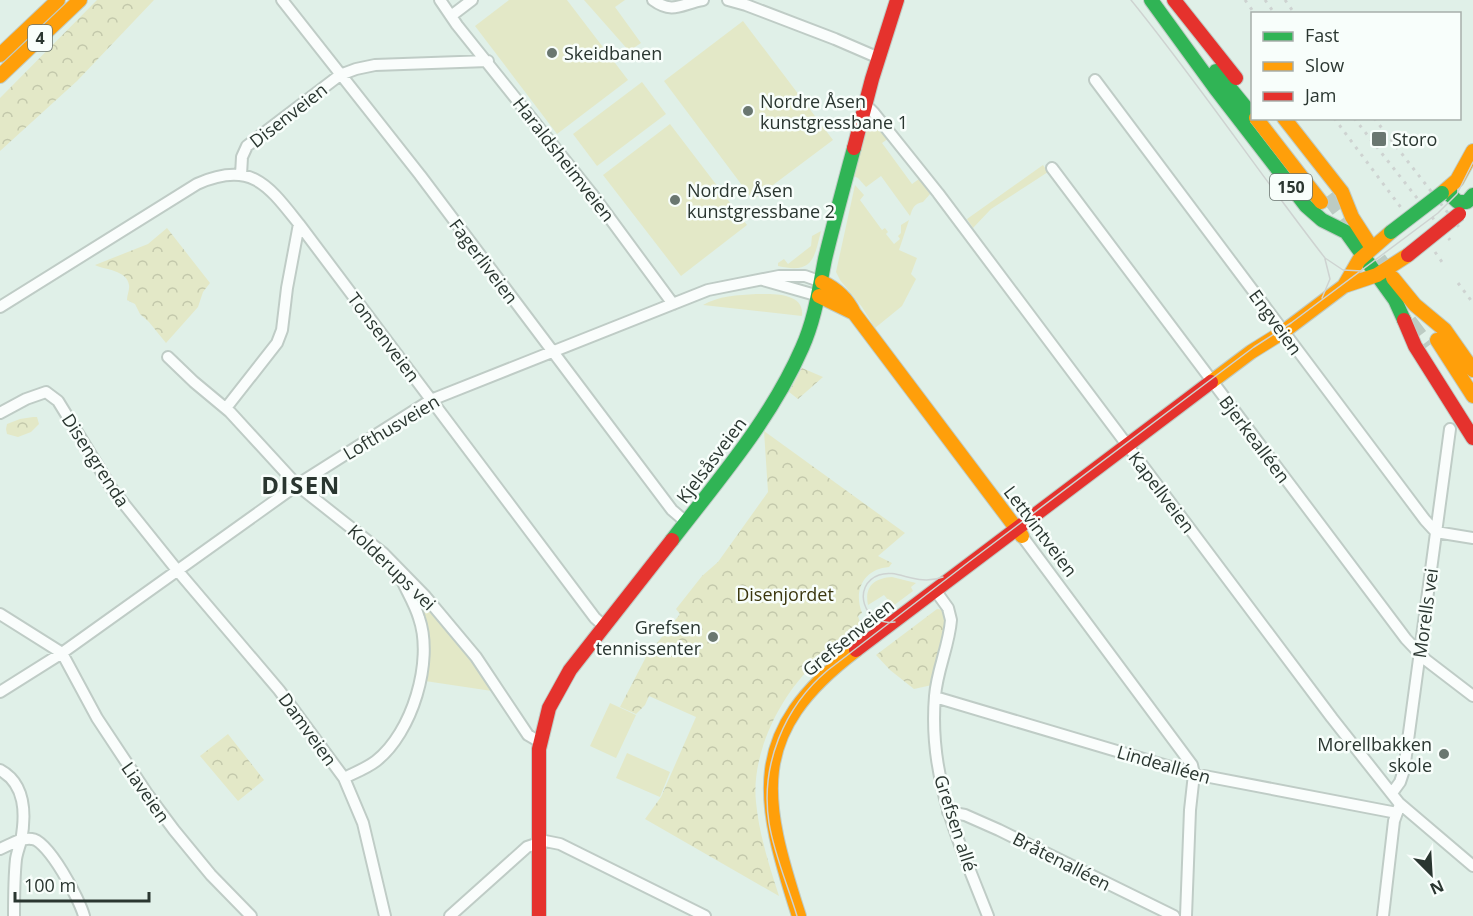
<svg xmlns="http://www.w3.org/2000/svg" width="1473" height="916" viewBox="0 0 1473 916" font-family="'Open Sans',sans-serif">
	<defs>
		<pattern id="park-crowns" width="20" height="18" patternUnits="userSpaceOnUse" patternTransform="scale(1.5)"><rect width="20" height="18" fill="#e3e8c7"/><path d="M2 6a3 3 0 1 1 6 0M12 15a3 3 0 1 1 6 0" fill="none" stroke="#c3c8ab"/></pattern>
	</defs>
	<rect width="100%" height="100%" fill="#e0f0e8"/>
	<path fill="#e3e8c7" d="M509,0H567L628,80L557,134L475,26Z
		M584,0H625L615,7L641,43L629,51Z
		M743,21L833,140L753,200L664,81Z
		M642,82L666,114L597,166L573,134Z
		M867,122L876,123L889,138L882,143L912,184L919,179L931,193L923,202C914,204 913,207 910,216L881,176L866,187L858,178L849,174Z
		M670,124L747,225L681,276L603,175Z
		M1043,165L1048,172L991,209L973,228L967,219Z
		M855,185L864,195L860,200L882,230L885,228L888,232L886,234L894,244L900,239L898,236L901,233V225L909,220L899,250L917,258L911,274L916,279L902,306L875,328L862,307L840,280L836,272Z
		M821,231C814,259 813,274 778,266V263L784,259L788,264L811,246L812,236Z
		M756,294C772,294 805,292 802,316L703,305C718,296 738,295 756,294Z
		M892,577L916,583L911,587L913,591L893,606L884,595L868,605C864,586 875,578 892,577Z
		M412,592H415L463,647L493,688L492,691L425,681Z
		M610,703L636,715L616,758L590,746Z
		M627,753L670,772L660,797L616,778Z"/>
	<path fill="url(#park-crowns)" d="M97,0H154L77,81L0,151V98Z
		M167,228L210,283L203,292L198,307L166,343L149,322L140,314L135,304L127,300C127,295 130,289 129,285C127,270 105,270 95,265L148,244Z
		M802,368L823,377L798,399L789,392Z
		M33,417H37L39,424L31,432L18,437L7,434L6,429L7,424L20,419Z
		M764,431L905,533L878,556L892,563L889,567C864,569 853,590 862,613L858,616L862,629C845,642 825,654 810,668C778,700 751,756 756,802C759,834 769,865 779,896L645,819L661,797L696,717L649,696L645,705L636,714L620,707L646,657L680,614L676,609L702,576L718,562L768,492Z
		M937,609L944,610L947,620L932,685L914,689L890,670L876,655Z
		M228,734L264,780L238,801L200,756Z"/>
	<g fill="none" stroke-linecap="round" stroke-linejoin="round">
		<path stroke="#bccbc3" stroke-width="18" stroke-dasharray="18 9" stroke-linecap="butt" d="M1329,195L1395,283
			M1408,322L1427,347"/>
		<defs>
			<path id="street" d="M282,0L420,175L672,510L686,522
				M440,0L457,25L592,194L673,304
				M653,0C673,15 683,3 703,0
				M728,0L746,5L835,39L879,58
				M451,16L472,0
				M1095,80L1425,520L1436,532L1473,538
				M866,105L874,113L938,193L1332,718L1399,803L1473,866
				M1052,168L1406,639L1426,660L1473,696
				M241,175L242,157L247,146L340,75L356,69L375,65L488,61
				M763,280L819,296
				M0,307L197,184C251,160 268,185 299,224L595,618L604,626
				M168,357L194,382L230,412L297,485L383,553L425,596L476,657L528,735L540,742
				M226,408L277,343L282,330L287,288L299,224
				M0,413L26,399L46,392L58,401L112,489L177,570L279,690L344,778L363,823L385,916
				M1022,536L1192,765L1194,774L1190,810L1186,916
				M935,590L948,608L951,620C949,646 937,670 935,696C928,778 959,842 988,916
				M0,614L62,653L97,718L148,795L174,830L211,875L251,916
				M0,692L62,653L297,485L431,400L708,290L779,276H805L822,282
				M935,697L1194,774L1397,813
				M0,770C26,784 26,814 21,841C19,847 17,853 16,859C14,878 14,897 14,916
				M344,778C354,773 367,768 376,761C412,733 434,661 419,618C415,604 406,590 400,576
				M1392,793L1400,782L1404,770L1450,429
				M948,812L965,815L999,830L1174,916
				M0,849C10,845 21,837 32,839C48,840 80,900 84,916
				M450,916L527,847L545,841L560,844L705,916
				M1383,916L1394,821L1399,807"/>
			<path id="fast" d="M1151,0L1215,88L1306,206L1322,220L1346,232L1395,300L1404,320
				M1216,71L1252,115
				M1450,189V195L1458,202H1467L1473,195
				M672,540C719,479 771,419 802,348C815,319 819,289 825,259C834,222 844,185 854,148"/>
			<path id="slow" d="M0,55L58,0
				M0,76L80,0
				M1256,118L1321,202
				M1284,118L1342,192L1352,217L1372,248
				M1442,193L1457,180L1473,151
				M1393,278L1415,305L1445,330L1473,370
				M822,282C837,289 847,298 854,313L1022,536
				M1344,286L1359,260L1391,232
				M819,296L854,313
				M1437,340L1473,396
				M1211,382L1251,352L1283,332L1344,286L1377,275L1408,255
				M799,916C761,798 746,733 856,650"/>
			<path id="jam" d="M1174,0L1236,78
				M854,148L872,79L897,0
				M1404,320L1415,346L1473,438
				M856,650L1211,382
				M539,916V749L549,708L570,670L672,540"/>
		</defs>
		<use href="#street" stroke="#bfccc6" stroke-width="14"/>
		<use href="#fast" stroke="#bfccc6" stroke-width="16"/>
		<use href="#slow" stroke="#bfccc6" stroke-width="16"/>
		<use href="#jam" stroke="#bfccc6" stroke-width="16"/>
		<use href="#street" stroke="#fafdfc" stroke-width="10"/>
		<use href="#fast" stroke="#30b455" stroke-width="14"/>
		<use href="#slow" stroke="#ff9f0a" stroke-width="14"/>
		<use href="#jam" stroke="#e5322d" stroke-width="14"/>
		<path stroke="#ced3d1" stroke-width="1.5" d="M1131,0C1199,84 1259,173 1325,258L1343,270L1362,271
			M1322,298L1330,279L1325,259
			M895,622C863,627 851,585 879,575C898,568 916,587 943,577
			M797,916C788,886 774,854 769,823C760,765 784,707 828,670L970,561L1254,347L1291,323L1438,213L1457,194L1473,162"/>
		<path stroke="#ced3d1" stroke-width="3" stroke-dasharray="3 6" stroke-linecap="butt" d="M1245,0L1255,14
			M1265,0L1275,14
			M1285,0L1295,14
			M1334,118L1402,209
			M1354,118L1450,240
			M1374,118L1462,231
			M1435,252L1442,262
			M1458,283L1473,303"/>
		<defs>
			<path id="fast-bridge" d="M1391,232L1442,193"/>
			<path id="jam-bridge" d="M1408,255L1459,214"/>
		</defs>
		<use href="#fast-bridge" stroke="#bfccc6" stroke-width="16" stroke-linecap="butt"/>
		<use href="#jam-bridge" stroke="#bfccc6" stroke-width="16" stroke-linecap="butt"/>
		<use href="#fast-bridge" stroke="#30b455" stroke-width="14"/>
		<use href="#jam-bridge" stroke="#e5322d" stroke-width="14"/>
	</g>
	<g fill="#6a7770" stroke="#f8fefb" stroke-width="2">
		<circle cx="552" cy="53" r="6"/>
		<circle cx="748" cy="111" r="6"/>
		<rect x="1371" y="131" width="16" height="16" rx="3"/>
		<circle cx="675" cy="200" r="6"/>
		<circle cx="713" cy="637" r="6"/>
		<circle cx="1444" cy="754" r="6"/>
	</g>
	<g text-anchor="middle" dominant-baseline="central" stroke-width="5" stroke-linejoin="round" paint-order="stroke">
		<g fill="#f8fefb" stroke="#68726d" stroke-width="1.5">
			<rect x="28" y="25" width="24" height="26" rx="4.5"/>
			<rect x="1270" y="174" width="42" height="26" rx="4.5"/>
		</g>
		<g font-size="16" font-weight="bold" fill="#2a3630">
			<text x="40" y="38">4</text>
			<text x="1291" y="187">150</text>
		</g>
		<g font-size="18" fill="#2a3630" stroke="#f8fefb" text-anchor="start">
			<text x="564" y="53">Skeidbanen</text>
			<text x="760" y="101">Nordre Åsen<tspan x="760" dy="21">kunstgressbane 1</tspan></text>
			<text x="1392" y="139">Storo</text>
			<text x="687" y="190">Nordre Åsen<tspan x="687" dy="21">kunstgressbane 2</tspan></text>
			<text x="701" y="627" text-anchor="end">Grefsen<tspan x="701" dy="21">tennissenter</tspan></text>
			<text x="1432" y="744" text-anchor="end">Morellbakken<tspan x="1432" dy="21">skole</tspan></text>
		</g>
		<g font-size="18" fill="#2a3630" stroke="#f8fefb">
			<text transform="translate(288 115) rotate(-38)">Disenveien</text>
			<text transform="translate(564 159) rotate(52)">Haraldsheimveien</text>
			<text transform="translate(484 261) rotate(53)">Fagerliveien</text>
			<text transform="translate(1276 322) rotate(54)">Engveien</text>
			<text transform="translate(384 337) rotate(53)">Tonsenveien</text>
			<text transform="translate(391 427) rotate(-31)">Lofthusveien</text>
			<text transform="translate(1255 439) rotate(53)">Bjerkealléen</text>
			<text transform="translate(96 460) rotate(57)">Disengrenda</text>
			<text transform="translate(711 460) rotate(-53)">Kjelsåsveien</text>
			<text transform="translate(1162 492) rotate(53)">Kapellveien</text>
			<text transform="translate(1041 531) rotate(53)">Lettvintveien</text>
			<text transform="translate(392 567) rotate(44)">Kolderups vei</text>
			<text transform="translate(1425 613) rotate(-82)">Morells vei</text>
			<text transform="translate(848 637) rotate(-39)">Grefsenveien</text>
			<text transform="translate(308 729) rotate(54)">Damveien</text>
			<text transform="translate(1164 764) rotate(16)">Lindealléen</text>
			<text transform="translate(146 792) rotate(55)">Liaveien</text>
			<text transform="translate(956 823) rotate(72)">Grefsen allé</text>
			<text transform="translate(1062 861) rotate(27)">Bråtenalléen</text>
		</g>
		<g font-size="18" fill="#3b370e" stroke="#f8fefb">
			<text x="785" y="594">Disenjordet</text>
		</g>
		<g font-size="24" font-weight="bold" letter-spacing="1.5" fill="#2a3630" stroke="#f8fefb">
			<text x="301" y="484">DISEN</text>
		</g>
	</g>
	<rect x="1251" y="12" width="210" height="108" fill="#f8fefb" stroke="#a6aeaa" stroke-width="1.5"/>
	<rect x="1263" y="32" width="30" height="9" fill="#30b455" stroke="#a6aeaa" stroke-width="1.5"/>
	<text x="1305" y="42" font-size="18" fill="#2a3630">Fast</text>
	<rect x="1263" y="62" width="30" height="9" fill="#ff9f0a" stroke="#a6aeaa" stroke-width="1.5"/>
	<text x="1305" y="72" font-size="18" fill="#2a3630">Slow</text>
	<rect x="1263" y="92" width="30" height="9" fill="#e5322d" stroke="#a6aeaa" stroke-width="1.5"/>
	<text x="1305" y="102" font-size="18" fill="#2a3630">Jam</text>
	<g transform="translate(1431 874) rotate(156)" stroke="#f8fefb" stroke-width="4.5" paint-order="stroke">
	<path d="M0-4.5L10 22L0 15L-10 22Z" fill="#2a3630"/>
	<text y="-9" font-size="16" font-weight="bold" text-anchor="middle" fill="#2a3630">N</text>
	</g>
	<path d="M15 892v9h134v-9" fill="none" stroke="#2a3630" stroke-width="3"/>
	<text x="24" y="892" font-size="18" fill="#2a3630" stroke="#f8fefb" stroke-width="4.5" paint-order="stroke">100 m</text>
</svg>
